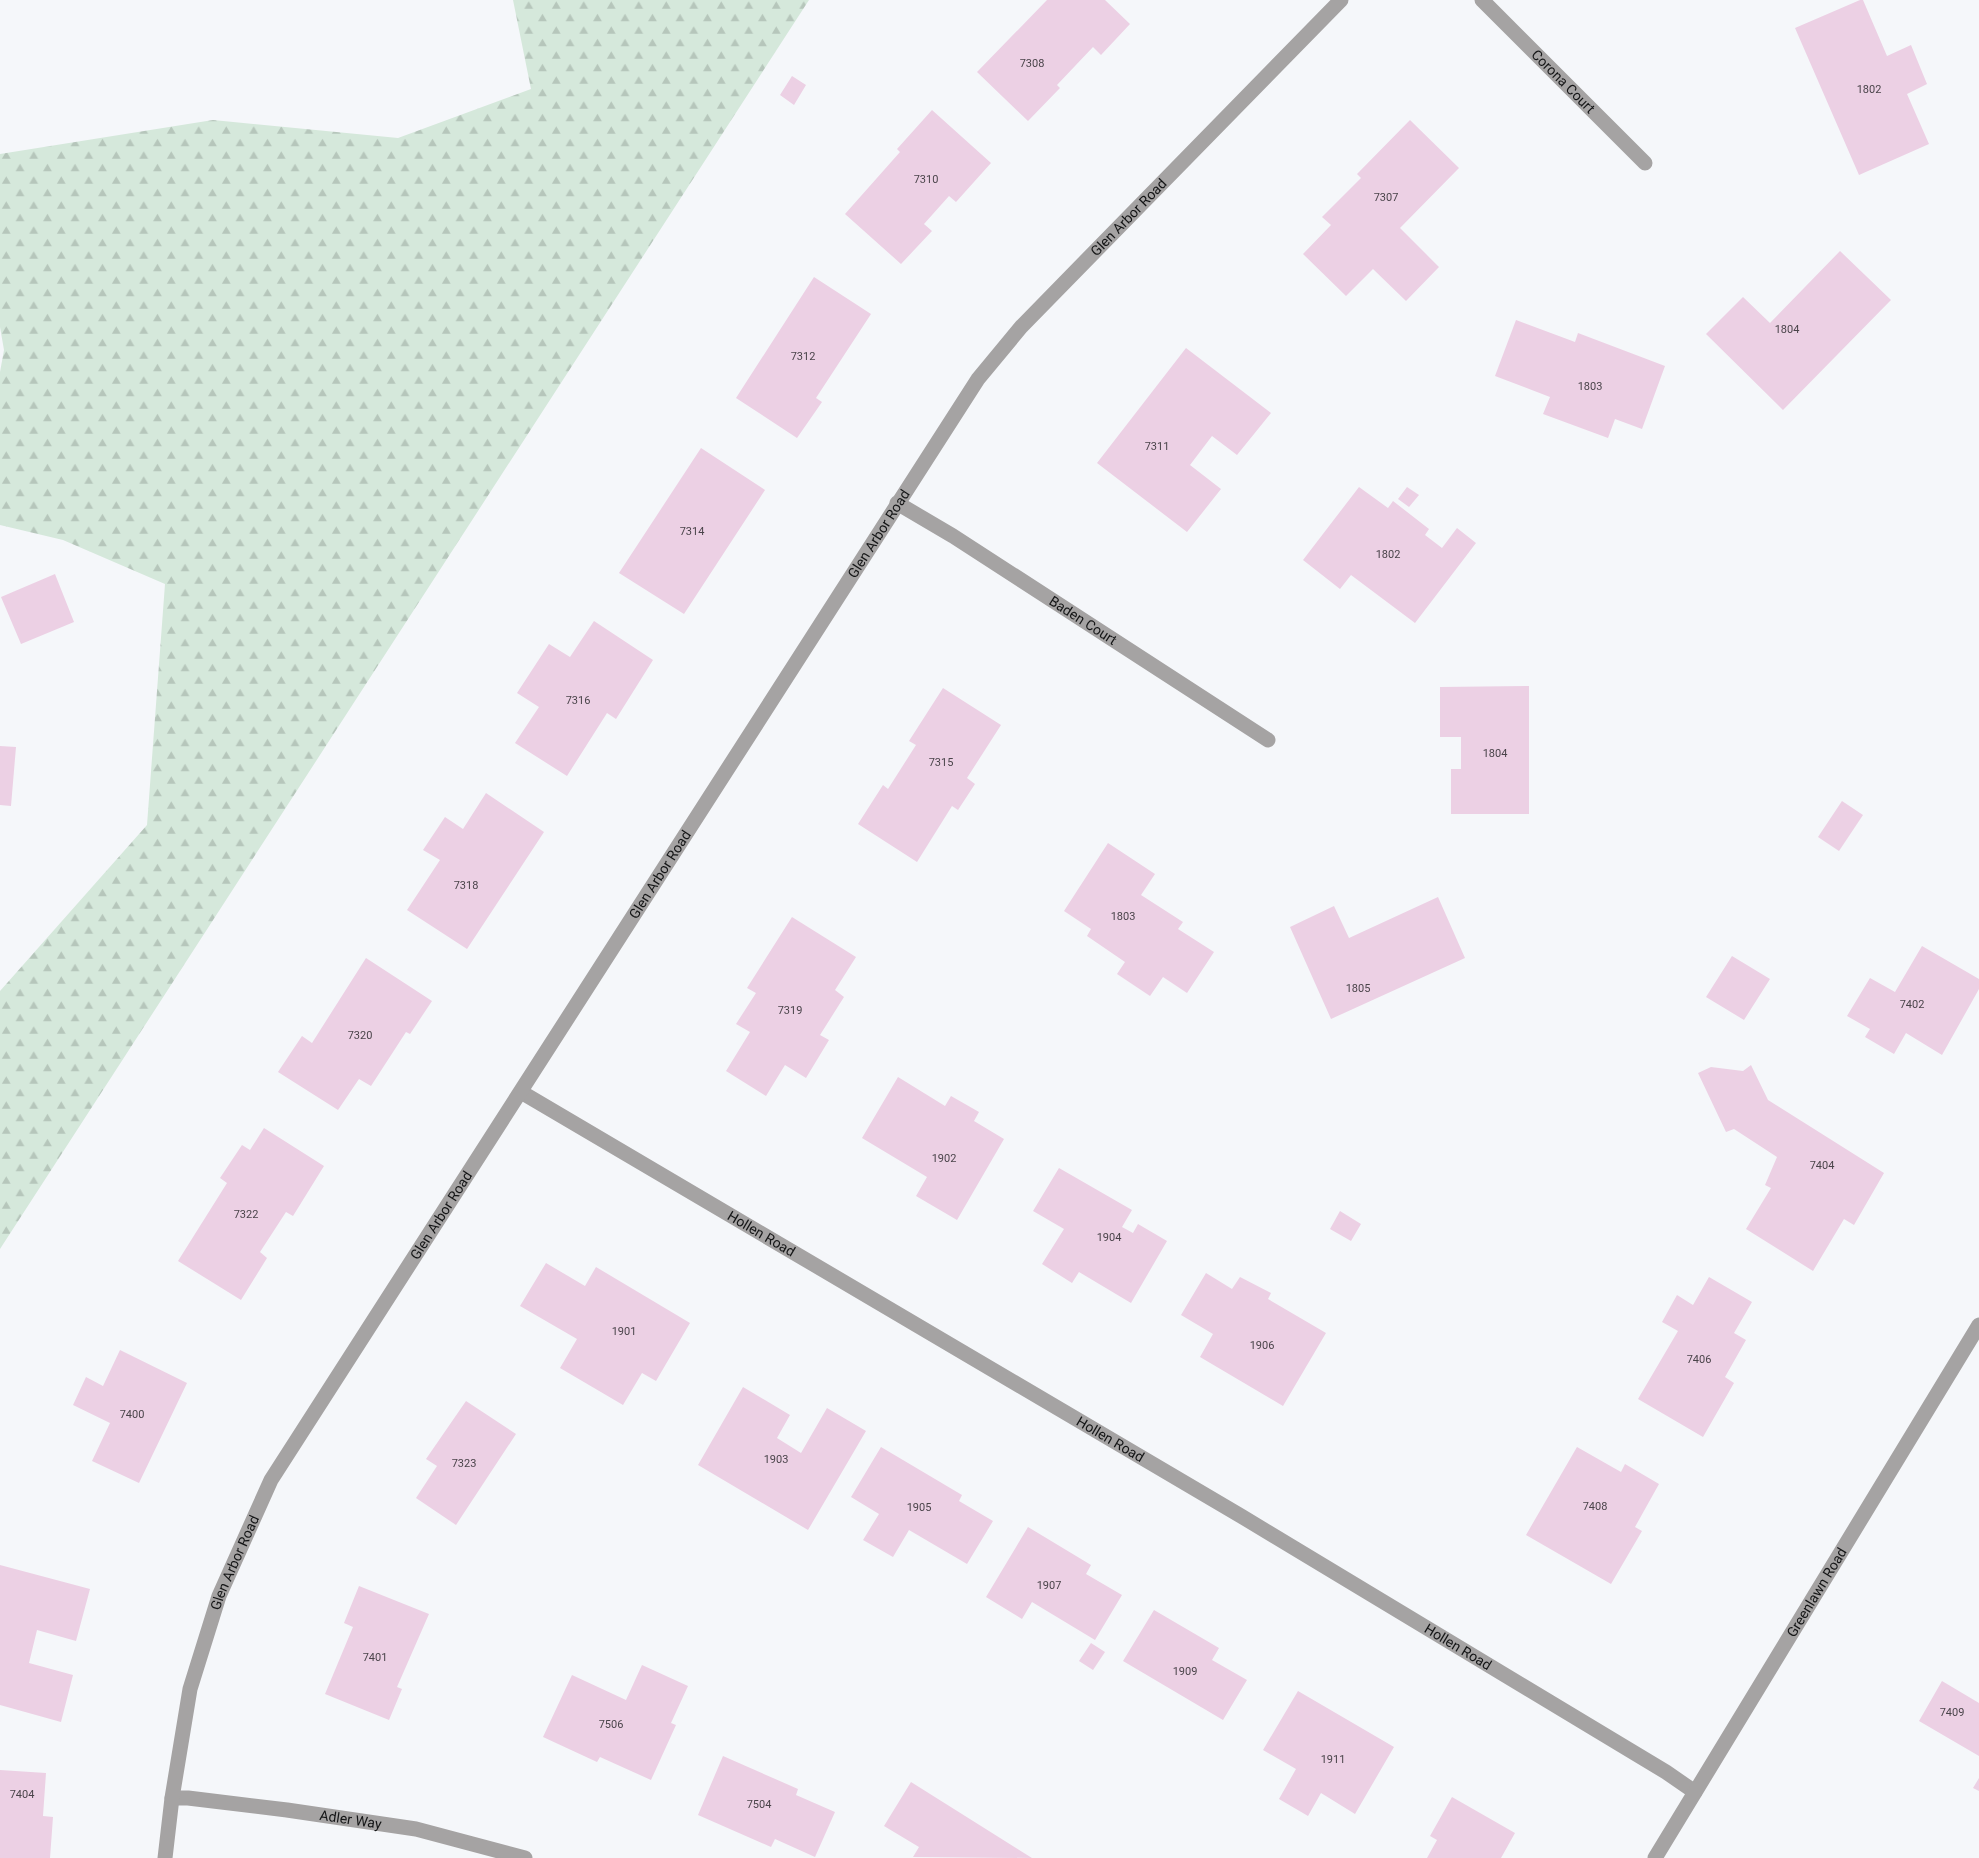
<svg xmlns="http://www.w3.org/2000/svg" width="1979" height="1858" viewBox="0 0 1979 1858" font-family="Roboto,sans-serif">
	<defs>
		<pattern id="forest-firs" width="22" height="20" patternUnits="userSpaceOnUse" patternTransform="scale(1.25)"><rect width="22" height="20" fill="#d5e8db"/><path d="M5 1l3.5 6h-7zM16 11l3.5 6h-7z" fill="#b6c6bb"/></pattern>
	</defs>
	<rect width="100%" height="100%" fill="#f5f7fa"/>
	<path fill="url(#forest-firs)" d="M513,0H809L0,1249V991L147,825L165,584L63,540L0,525V372L4,350L0,327V154L213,120L398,138L531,89Z"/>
	<path fill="#ecd0e4" d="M1047,0H1105L1130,24L1101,55L1093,47L1057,85L1060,88L1028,121L977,72Z
		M1860,0H1863L1887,56L1911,45L1927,84L1907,94L1929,144L1859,175L1795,28Z
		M792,76L806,85L794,105L780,95Z
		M932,110L991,163L956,202L949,196L924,224L932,231L901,264L845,214L900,152L897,149Z
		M1410,120L1459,168L1400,228L1439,267L1406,301L1373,269L1346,296L1303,254L1331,225L1322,217L1361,178L1357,174Z
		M1840,251L1891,300L1783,410L1706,334L1743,297L1770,323Z
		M814,277L871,314L816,398L822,402L797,438L736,398Z
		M1516,320L1575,342L1578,333L1665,366L1642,429L1615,419L1608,438L1543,414L1550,397L1495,376Z
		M1186,348L1271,413L1237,455L1212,436L1190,465L1221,489L1187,532L1097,463Z
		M701,448L765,490L684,614L619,573Z
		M1359,487L1388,508L1393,501L1429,529L1425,535L1442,548L1457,528L1476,543L1415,623L1351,575L1340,589L1303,560Z
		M1407,487L1419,495L1409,507L1398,499Z
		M55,574L74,622L21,644L1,597Z
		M594,621L653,660L616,719L607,713L567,776L515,743L539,707L517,693L549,644L570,657Z
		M1529,686V814H1451V769H1461V737H1440V687Z
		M943,688L1001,725L967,778L975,784L958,810L952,806L917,862L858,824L883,785L888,789L916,745L909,741Z
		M0,746L16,747L11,806L0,805Z
		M486,793L544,832L467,949L407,910L440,860L423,850L445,817L463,829Z
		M1842,801L1863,815L1839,851L1818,837Z
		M1108,843L1155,874L1141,895L1183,922L1178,929L1214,952L1187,993L1163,977L1150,996L1117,974L1125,962L1087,936L1091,929L1064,911Z
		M1438,897L1465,958L1331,1019L1290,927L1334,906L1349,938Z
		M792,917L856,957L835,990L844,997L820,1035L829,1040L806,1078L785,1065L766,1096L726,1071L750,1032L736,1024L756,993L747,988Z
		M1922,946L1979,979V989L1942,1055L1906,1033L1894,1054L1865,1037L1870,1029L1847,1016L1870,978L1895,992Z
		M1732,956L1770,979L1744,1020L1706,997Z
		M366,958L432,1001L410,1034L406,1032L371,1086L359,1079L338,1110L278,1072L302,1036L312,1043Z
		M1751,1065L1768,1100L1884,1173L1854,1225L1844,1219L1813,1271L1746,1229L1771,1188L1765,1185L1777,1157L1734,1129L1726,1132L1698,1073L1711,1067L1743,1071Z
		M898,1077L945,1106L951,1096L979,1112L974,1121L1004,1139L957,1220L916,1196L927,1177L862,1138Z
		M264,1128L324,1166L293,1216L286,1212L260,1252L267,1258L241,1300L178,1261L227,1183L220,1178L242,1145L250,1150Z
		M1059,1168L1132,1210L1122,1227L1133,1233L1138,1224L1167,1241L1131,1303L1079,1272L1072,1283L1042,1264L1064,1229L1033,1211Z
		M1340,1211L1361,1224L1351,1241L1330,1229Z
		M546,1263L585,1286L596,1267L690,1323L656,1381L642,1373L623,1405L560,1368L577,1339L520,1306Z
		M1206,1273L1232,1289L1240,1277L1271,1293L1268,1299L1326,1333L1283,1406L1200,1357L1213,1334L1181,1315Z
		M1709,1277L1752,1302L1734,1333L1746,1340L1725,1377L1734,1383L1703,1437L1638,1399L1678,1331L1662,1322L1677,1295L1693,1305Z
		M120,1350L187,1383L139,1483L92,1461L110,1423L73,1405L86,1377L103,1386Z
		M743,1387L790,1415L777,1438L801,1453L827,1408L866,1431L808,1530L698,1465Z
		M466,1401L516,1434L456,1525L416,1498L437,1466L426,1459Z
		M881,1447L962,1495L959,1501L993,1521L967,1564L909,1530L893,1557L863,1540L879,1514L851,1497Z
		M1577,1447L1621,1472L1625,1464L1659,1484L1635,1527L1642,1531L1611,1584L1526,1535Z
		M1028,1527L1091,1565L1086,1574L1122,1595L1095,1640L1032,1602L1022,1619L986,1597Z
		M0,1565L90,1589L76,1641L37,1630L29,1663L73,1675L61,1722L0,1705Z
		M359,1586L429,1614L397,1687L402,1689L389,1720L325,1694L353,1627L344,1623Z
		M1154,1610L1219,1648L1212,1660L1247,1680L1223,1720L1123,1661Z
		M1091,1643L1105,1652L1093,1670L1079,1661Z
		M642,1665L688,1686L671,1723L676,1725L651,1780L600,1757L597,1762L543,1737L572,1675L626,1700Z
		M1942,1681L1979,1703V1756L1919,1721Z
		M1298,1691L1394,1747L1355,1814L1321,1793L1308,1816L1279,1799L1296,1769L1263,1750Z
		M723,1756L798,1789L796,1795L835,1812L815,1857L775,1839L771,1847L698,1815Z
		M0,1770L46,1773L43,1816L53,1817L50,1858H0Z
		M1979,1778V1791L1973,1788Z
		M911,1782L1032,1858L913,1857L919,1847L884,1826Z
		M1452,1797L1515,1833L1501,1858H1427L1437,1840L1430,1836Z"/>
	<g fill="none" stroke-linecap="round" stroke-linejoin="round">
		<g stroke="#a5a3a3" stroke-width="15">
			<path id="s1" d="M1482,0L1645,163"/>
			<path id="s2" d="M897,503L953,536L1268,740"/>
			<path id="s3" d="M521,1092L1241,1516L1666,1772L1695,1792"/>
			<path id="s4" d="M172,1798H188L287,1810L416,1829L525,1858"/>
			<path id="s5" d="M165,1858L172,1798L190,1689L219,1596L271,1480L978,379L1021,327L1341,0"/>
			<path id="s6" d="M1655,1858L1979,1325"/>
		</g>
	</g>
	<g text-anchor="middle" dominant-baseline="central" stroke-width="4" stroke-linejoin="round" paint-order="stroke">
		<g font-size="11" fill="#4a444a">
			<text x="1032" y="63">7308</text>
			<text x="1869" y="89">1802</text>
			<text x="926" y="179">7310</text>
			<text x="1386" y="197">7307</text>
			<text x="1787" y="329">1804</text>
			<text x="803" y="356">7312</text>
			<text x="1590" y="386">1803</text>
			<text x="1157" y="446">7311</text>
			<text x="692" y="531">7314</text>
			<text x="1388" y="554">1802</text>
			<text x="578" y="700">7316</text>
			<text x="1495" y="753">1804</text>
			<text x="941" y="762">7315</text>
			<text x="466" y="885">7318</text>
			<text x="1123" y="916">1803</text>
			<text x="1358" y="988">1805</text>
			<text x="1912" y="1004">7402</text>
			<text x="790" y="1010">7319</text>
			<text x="360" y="1035">7320</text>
			<text x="944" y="1158">1902</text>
			<text x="1822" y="1165">7404</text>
			<text x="246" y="1214">7322</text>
			<text x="1109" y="1237">1904</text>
			<text x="624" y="1331">1901</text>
			<text x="1262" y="1345">1906</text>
			<text x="1699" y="1359">7406</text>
			<text x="132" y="1414">7400</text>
			<text x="776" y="1459">1903</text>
			<text x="464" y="1463">7323</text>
			<text x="1595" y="1506">7408</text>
			<text x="919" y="1507">1905</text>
			<text x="1049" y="1585">1907</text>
			<text x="375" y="1657">7401</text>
			<text x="1185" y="1671">1909</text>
			<text x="1952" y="1712">7409</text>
			<text x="611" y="1724">7506</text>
			<text x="1333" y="1759">1911</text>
			<text x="22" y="1794">7404</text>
			<text x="759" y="1804">7504</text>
		</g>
		<g font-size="14" fill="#141516" stroke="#f5f7fa">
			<text stroke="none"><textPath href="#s1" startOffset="115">Corona Court</textPath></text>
			<text stroke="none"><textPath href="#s5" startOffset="1925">Glen Arbor Road</textPath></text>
			<text stroke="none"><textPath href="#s5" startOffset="1520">Glen Arbor Road</textPath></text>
			<text stroke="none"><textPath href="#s2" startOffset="220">Baden Court</textPath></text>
			<text stroke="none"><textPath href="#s5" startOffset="1115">Glen Arbor Road</textPath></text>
			<text stroke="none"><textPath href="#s5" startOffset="710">Glen Arbor Road</textPath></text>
			<text stroke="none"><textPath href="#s3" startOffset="279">Hollen Road</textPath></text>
			<text stroke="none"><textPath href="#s3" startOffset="684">Hollen Road</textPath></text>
			<text stroke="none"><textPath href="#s5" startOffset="305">Glen Arbor Road</textPath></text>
			<text stroke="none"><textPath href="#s6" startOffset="311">Greenlawn Road</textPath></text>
			<text stroke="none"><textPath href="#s3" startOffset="1089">Hollen Road</textPath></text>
			<text stroke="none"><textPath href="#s4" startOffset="180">Adler Way</textPath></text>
		</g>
	</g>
</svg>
